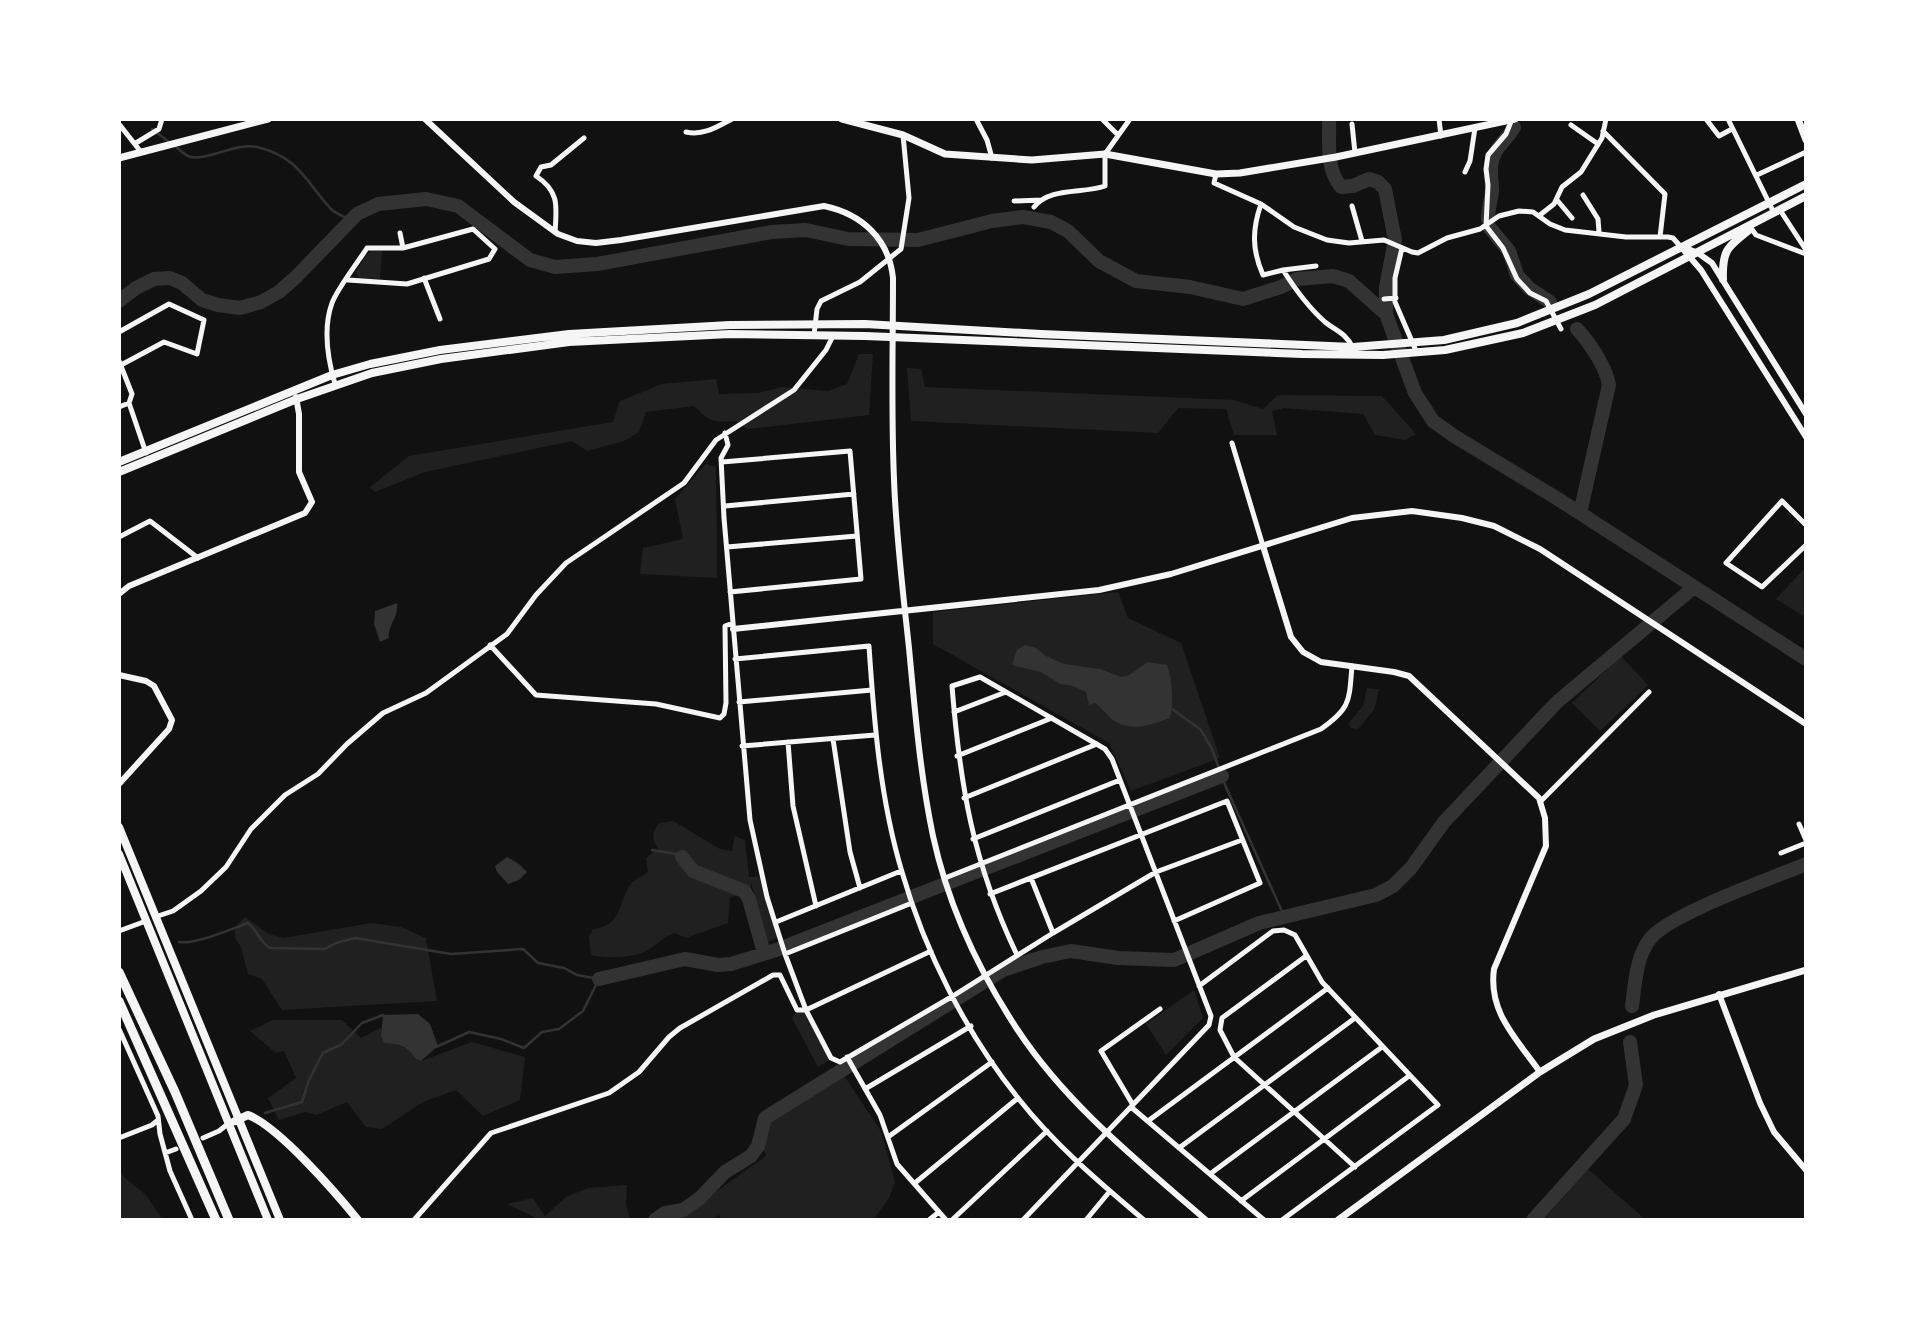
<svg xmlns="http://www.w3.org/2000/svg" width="1925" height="1339" viewBox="0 0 1925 1339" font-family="Poppins,sans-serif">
	<rect width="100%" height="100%" fill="#111"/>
	<path fill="#202020" d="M372,251H382L380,279L359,278L356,272L366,255Z
		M859,354H873L869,415L748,429L736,421C714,423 710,422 694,406L646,412L639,432L624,441L587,451L572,441L425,472L375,492L370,487L409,456L613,422L620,401L662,384L716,379L719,394L758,393L782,387L828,391L847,384Z
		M907,368L921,369L925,387L1234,400L1263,409L1278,395L1382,396L1416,434L1405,440L1375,435L1363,414L1284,408L1272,411L1277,435H1234L1226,409L1178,408L1158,433L911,421Z
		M706,464L716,467L717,578L640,574L643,548L683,539L675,499Z
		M1806,567V618L1776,599Z
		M1118,592L1128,618L1181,643L1220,758L1131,791L1109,743L933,644V612Z
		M1621,656L1648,685L1600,731L1572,703Z
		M1367,688L1379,689L1374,710L1358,729L1351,728L1348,724L1363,706Z
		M673,821L720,849L732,851L735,836L745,840L749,877L760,876L778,938L765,943L751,882V892L730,897L728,923L686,938L675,933C661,937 658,945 646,951C633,958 606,959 591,955L589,936L593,929C623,925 617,905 630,885C635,878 642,877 648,872L646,858L658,849C652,838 651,834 659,823Z
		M245,917L269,934L283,938L371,923L401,927L426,938L437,1001L282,1010L262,979L248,974L241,947L235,938V927Z
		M1194,990L1203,1018L1166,1055L1146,1024Z
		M796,1012H805L831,1059L818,1067L792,1018Z
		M273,1020H342L361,1038L381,1028V1036L384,1043C401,1044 410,1049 421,1061L472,1042L525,1057L520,1100L483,1116L456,1090L423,1102L382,1129L366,1127L347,1102L316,1115L305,1112L279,1120L268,1098L296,1078L284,1051L276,1053L250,1031Z
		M843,1074L881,1131L895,1182L889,1198L873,1220H722L719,1215L711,1220H676L766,1156L763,1148L770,1120Z
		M119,1168L125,1178L146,1195L163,1220H119Z
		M1588,1169L1646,1220H1548L1546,1217Z
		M627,1185L626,1204L630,1220H540L507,1204L533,1198L545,1216L566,1197L588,1188Z"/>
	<path fill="#333" d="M397,603C399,617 387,626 389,638L380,642L374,624L375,611Z
		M1025,645L1036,648L1046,656L1064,664L1100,669L1121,677L1129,675L1148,662L1167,665C1172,680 1174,702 1170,718C1153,724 1134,732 1116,722C1108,718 1103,708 1095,703L1089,705L1086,692L1073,686L1060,684L1041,672L1012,665L1017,650Z
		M507,857L519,864L527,872L519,880L508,884L497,872L495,866Z
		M418,1014L430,1024L438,1046L421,1061L416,1059C408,1046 399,1044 384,1043L381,1036L383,1015Z"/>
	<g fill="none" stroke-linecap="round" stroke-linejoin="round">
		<path stroke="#333" stroke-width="2.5" d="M152,129L169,142
			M175,146C179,149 183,154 188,156C203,163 236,142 257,147C299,157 306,182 331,209C336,214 344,216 350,220
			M1172,709L1201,730L1212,749L1225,785L1285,918
			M652,850L677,854L682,857
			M179,942C195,945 231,929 248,923C258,930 259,942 270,948L325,949L336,943L355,938L451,954L523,949L538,963L564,968L577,975L599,979L583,1011L559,1029L542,1032L524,1048L501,1039L469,1032L436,1047
			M265,1113L302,1102L309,1080L323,1053L342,1044L362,1023L383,1015"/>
		<path stroke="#333" stroke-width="14" d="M1329,119C1330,143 1325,167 1341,187L1353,186L1369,179L1378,182L1385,189L1395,240L1386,287V314
			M1488,219C1488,209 1491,200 1492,191C1492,178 1488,166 1495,153C1500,143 1509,137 1514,127
			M1489,227L1509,251L1517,275L1529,288L1550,302
			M119,301L136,288L154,279L170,278L182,283L202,300L218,305L240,308L261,302L279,292L296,277L357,214L378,204L426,199L458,206L530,260L555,267L597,264L772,232L806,230L848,239L918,240L992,221L1023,217L1051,222L1068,231L1099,261L1136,281L1190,287L1243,299L1281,287L1297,279L1333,276L1349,281L1386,314L1415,393L1433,421L1454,436L1558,499L1806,659
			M1577,329C1590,343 1606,367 1609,385L1580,513
			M682,857L693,871L744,891L749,899L764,953
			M599,979L685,959L718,965L731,964L776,950L1222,776
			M1632,1006C1635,984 1636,957 1650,939C1669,914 1773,878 1806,864
			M655,1220L665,1213L683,1210L700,1198L725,1172L751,1156L758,1146L765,1118L1003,970L1042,957L1071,951L1118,958L1174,960L1259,923L1376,895L1393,886L1411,868L1444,822L1557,702L1693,588
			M1533,1220L1624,1119L1636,1085L1630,1042"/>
		<path stroke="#f5f5f5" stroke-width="5" d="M976,119L987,140L992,158
			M1102,119L1118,135
			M1439,119L1441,136
			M1512,119L1506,134L1488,155L1486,169L1488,185L1486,226L1503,248L1517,279L1530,293L1546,301L1561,329
			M1706,119L1719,136L1732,129
			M1728,119L1774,213
			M119,124L141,152
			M1352,124L1355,153
			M1571,125L1598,144
			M1603,131L1665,194L1660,237
			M686,132C703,136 717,127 732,119
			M136,143L159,129L162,119
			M1465,172L1470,161L1475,128
			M1216,174L1214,183L1261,204L1294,227L1327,240L1349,243L1384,240L1412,252L1418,253L1447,238L1480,229L1499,216L1519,211L1533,212L1550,224L1565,230L1626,237H1668L1673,238L1681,247
			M1757,175L1806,152
			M1583,195L1598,219L1599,232
			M1557,200L1572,218
			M1014,201L1042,200
			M1261,204C1252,230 1252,250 1263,275L1283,270C1295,289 1308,307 1325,322C1336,331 1346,333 1353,348
			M1352,206L1362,241
			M1034,207C1050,187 1082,194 1105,186V154L1130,119
			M1780,210L1806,250
			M1540,215L1554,204L1562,187L1581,172L1602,138L1606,119
			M1751,228L1756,235L1806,254
			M555,232C557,205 559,191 536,176L541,167L551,165L584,138
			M400,233L403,248
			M1402,248L1395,278V302L1417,353
			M1283,270L1316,266
			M424,278L440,319
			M1384,299L1396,298
			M119,332L169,304L204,320L197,354L164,342L121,365
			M814,335L817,309L821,301L860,282L901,249L909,198L903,135
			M119,361L132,394L129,403L146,453
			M335,384C328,360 323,328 332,303C337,289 358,262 367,248H403L473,229L495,249L489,259L407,284L348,280
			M119,407L129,403
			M725,433L728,445L721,458L724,518L750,820L767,897L785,954L806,1010L831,1058L840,1062L953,996L1053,933L1156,872L1242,840
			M1232,443L1263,546
			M722,462L850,451L861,579L730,592
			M725,506L854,494
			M1806,525L1782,501L1726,563L1762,587L1806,545
			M119,537L150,521L198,558
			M727,547L857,536
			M490,645L536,695L656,704L720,718L724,714L726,703L725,626L733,623
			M735,659L869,646C874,721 880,799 902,872C925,952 966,1033 1018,1098C1054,1144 1100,1183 1144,1220
			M739,702L872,690
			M954,712L1006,692
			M833,739L850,852L860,888
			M788,742L793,806L816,906
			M742,746L875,735
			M957,756L1052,718
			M964,798L1097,744
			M1540,802L1649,692
			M1799,824L1806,840
			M973,839L1120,780
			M1781,853L1806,843
			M945,878L1321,729C1351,708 1349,701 1352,666
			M1031,878L1053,933
			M990,894L1227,801L1260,883L1174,921
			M155,917L173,911L201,891L226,867L251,829L285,795L318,774L347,744L383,713L426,693L507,634L536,595L566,563L684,483L716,440L794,390L826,350L833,336
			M776,922L901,871
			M119,931L146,921
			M785,954L912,903
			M1017,955C973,863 960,786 952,686L980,677L1105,749L1112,759L1211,1016L1209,1025L1023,1220
			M1306,956L1222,1018L1220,1030L1234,1057L1355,1167
			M1199,986L1273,931L1284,930L1295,935L1322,982L1438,1105L1282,1220
			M119,1029L158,1116L160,1134L170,1171L192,1220
			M847,1057L880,1115L897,1164L946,1220
			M865,1089L971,1026
			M1133,1105L1101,1051L1160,1009
			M1131,1107L1264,1220
			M1148,1121L1328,988
			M888,1137L992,1062
			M119,1138L152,1125L158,1120
			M203,1138L219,1131L229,1123
			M1179,1148L1355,1018
			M165,1153L176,1149
			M1210,1174L1382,1047
			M915,1183L1018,1098
			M1241,1201L1409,1076
			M414,1220L491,1133L609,1093L639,1072L669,1037L680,1028L773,975H780L797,1010H806L931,951
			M929,1220L939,1212
			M952,1220L1047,1131
			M1086,1220L1110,1191"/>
		<path stroke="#f5f5f5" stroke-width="6" d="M425,119L514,202L558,234L577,241L596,243L621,240L824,206C862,214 889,239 893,278C893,345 891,412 894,479C896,536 903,592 909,648C915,711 920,774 933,836C948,905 979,971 1017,1029C1067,1105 1138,1161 1206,1220
			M1681,247L1701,270L1806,437
			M1683,247L1698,253L1712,263L1806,414
			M1263,546L1291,637L1303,652L1321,662L1394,672L1409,676L1539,798L1545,818L1546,846L1494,969C1488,1012 1516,1038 1540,1072
			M119,594L129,586L305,513L312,502L299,472V414L296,397
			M733,629L1099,590L1171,574L1352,518L1412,511L1462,518L1494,526L1540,549L1806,724
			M119,675L146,681L154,686L172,720L169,729L119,784
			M1719,994L1760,1103L1774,1132L1806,1170"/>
		<path stroke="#f5f5f5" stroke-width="7" d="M842,119L903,135L945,154L1032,160L1105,154L1216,174L1240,173L1336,157L1515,119
			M1798,119L1806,140
			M119,158L268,119
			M1338,1220L1540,1072L1594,1039L1654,1015L1806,970"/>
		<path stroke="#f5f5f5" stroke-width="8" d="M119,827L280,1220
			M119,854L268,1220
			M235,1121L248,1115C279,1127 336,1193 358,1220"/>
		<path stroke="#f5f5f5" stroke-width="8" d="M1723,279C1722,251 1727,247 1749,230
			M119,462L332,375L370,364L440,350L569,334L730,325L865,324L1041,334L1353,347L1444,340L1517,323L1589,294L1806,184
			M119,472L297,399L372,373L441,359L569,342L730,334L865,336L1302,354L1383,355L1445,350L1523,333L1595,305L1806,196"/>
		<path stroke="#f5f5f5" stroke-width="9" d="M119,972L175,1092L229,1220
			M119,1001L216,1220"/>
	</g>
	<rect width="1925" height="1339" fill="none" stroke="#ffffff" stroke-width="242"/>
</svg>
